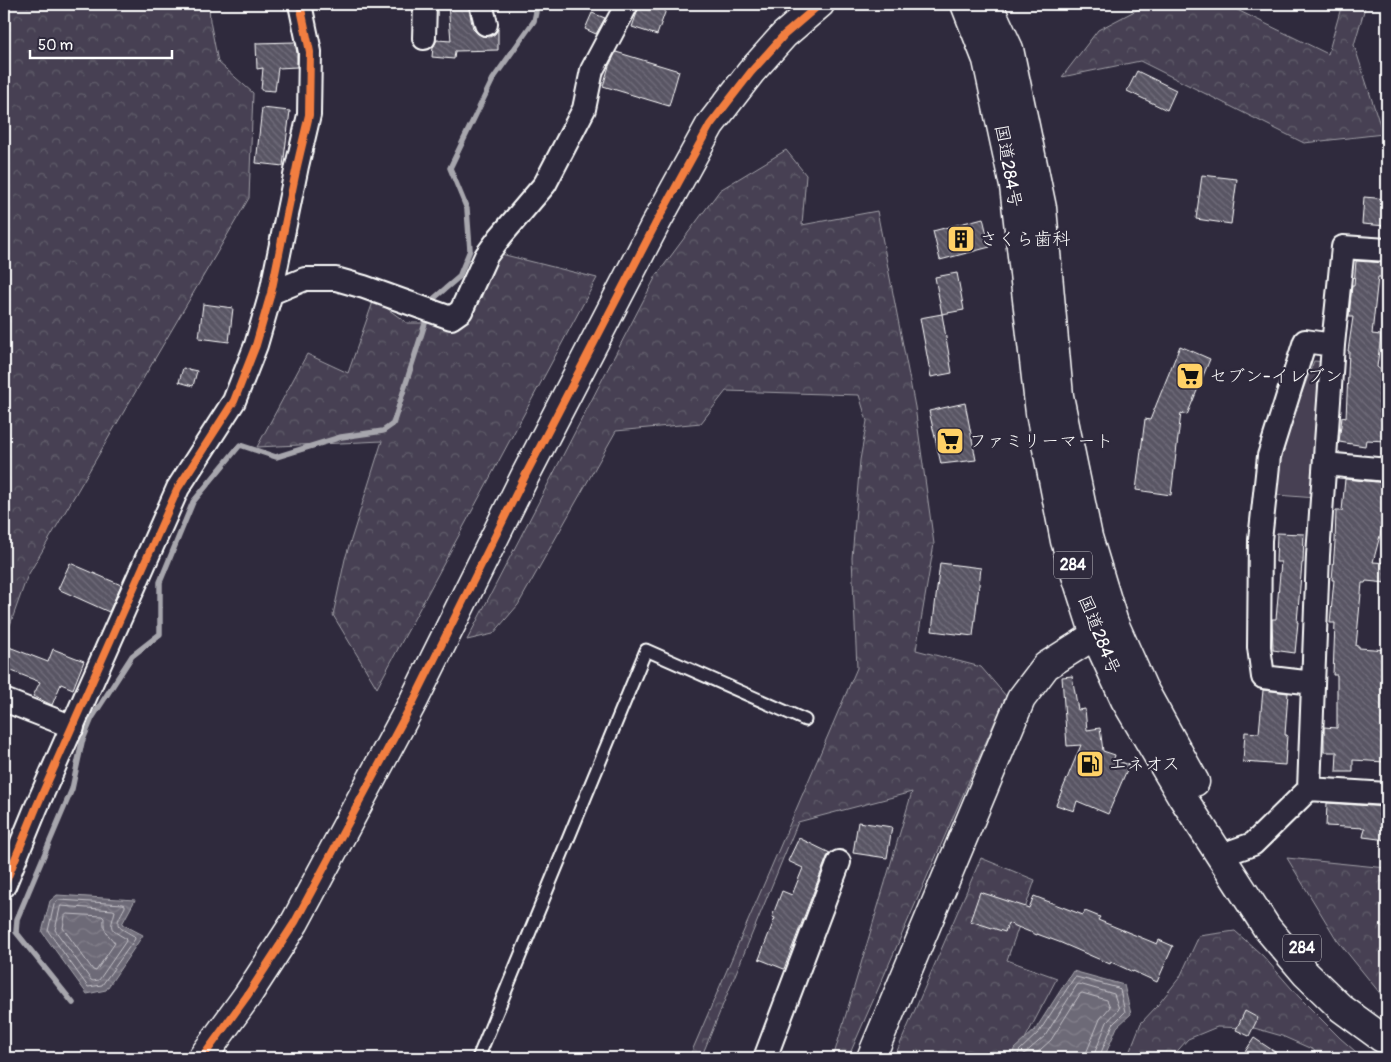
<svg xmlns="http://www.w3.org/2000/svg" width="1391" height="1062" viewBox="0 0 1391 1062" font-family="Pangolin,'Klee One',sans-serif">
	<defs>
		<pattern id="forest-crowns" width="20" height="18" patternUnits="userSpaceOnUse" patternTransform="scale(1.25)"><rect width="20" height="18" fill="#464152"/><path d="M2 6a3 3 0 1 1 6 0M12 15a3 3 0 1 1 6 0" fill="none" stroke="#625e6c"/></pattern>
		<pattern id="water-waves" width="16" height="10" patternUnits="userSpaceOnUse" patternTransform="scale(1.25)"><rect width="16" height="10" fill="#6d6a77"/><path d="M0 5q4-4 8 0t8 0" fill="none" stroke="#83808b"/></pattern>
		<pattern id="building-back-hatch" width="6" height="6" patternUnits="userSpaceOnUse" patternTransform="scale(1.25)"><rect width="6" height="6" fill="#595564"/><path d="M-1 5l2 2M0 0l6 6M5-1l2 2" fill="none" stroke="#726e7b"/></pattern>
	</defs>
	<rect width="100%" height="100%" fill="#2f2a3d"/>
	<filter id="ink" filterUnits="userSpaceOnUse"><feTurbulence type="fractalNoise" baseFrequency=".02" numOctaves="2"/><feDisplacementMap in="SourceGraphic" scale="10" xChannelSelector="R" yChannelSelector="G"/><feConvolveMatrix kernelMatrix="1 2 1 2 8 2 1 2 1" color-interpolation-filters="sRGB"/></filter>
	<g filter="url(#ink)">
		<path fill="url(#forest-crowns)" stroke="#a2a0a8" d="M4,4H209L210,21L218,62L253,93L249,198L27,577L10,625L4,624Z
			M1148,4H1225L1328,54L1342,4H1366L1354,45L1383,134L1304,143L1140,61L1062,77L1098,30Z
			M786,150L806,175L802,225L877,211L915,407L934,544L916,650L981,667L1006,696L848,1058H833L912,792L798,822L701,1058H689L857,668L852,558L860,460L867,421L859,395L726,391L701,423L616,431L518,605L493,634L467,640L656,276L720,190Z
			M493,252L597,278L377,688L333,615L345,559L382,441L257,447L307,354L348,373L374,299L407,323H463Z
			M981,858L1035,880L1007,960L1057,978L1015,1058H894Z
			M1287,858L1387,868V1002L1337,940Z
			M1235,931L1263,956L1299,997L1340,1038L1363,1058H1316L1314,1050L1282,1036L1254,1028L1217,1027L1188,1039L1171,1058H1127L1141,1023L1157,1006L1180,977L1199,936Z"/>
		<path fill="#464152" stroke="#a2a0a8" d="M1314,361L1326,362L1316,498L1277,495L1280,450Z"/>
		<path fill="url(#water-waves)" stroke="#a7a6ad" d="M57,895L135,900L122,924L143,935L106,990L87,994L42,932L50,901Z
			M1073,971L1124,985L1131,1014L1117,1027L1104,1058H1012L1014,1049L1035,1030Z"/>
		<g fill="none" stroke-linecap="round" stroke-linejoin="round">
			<path stroke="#c5c3c9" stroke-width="1" d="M59,900L123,904L125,905V907C114,927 115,925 134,936L135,939L102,985L88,987L48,931L54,905Z
				M61,906L113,910L115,911C111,928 107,928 125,938L126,941L99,980L93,981L91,980L55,930L60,908Z
				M67,914L102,916L104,918C103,932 107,933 115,943L96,971L93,970L63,928L65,916Z
				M1017,1058L1019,1051L1039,1032L1074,978L1076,977L1118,988L1120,990L1125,1012L1113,1024L1100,1055V1058
				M1023,1058L1024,1054L1045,1036L1077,985L1079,984L1114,994L1119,1009L1107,1022L1095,1052L1094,1058
				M1031,1058L1051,1040L1080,994L1082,993L1107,1000L1110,1007L1100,1019L1087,1051L1086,1058"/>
			<path stroke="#a7a6ad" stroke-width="5.5" d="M431,305L432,300L459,277L470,250L467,209L450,168L493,79L534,21L536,12L534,4
				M73,1003L16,932L17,919L72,789L82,742L92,718L132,656L160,634V582L193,502L240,445L276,457L341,437L383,431L393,424L428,314"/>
		</g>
		<path fill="url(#building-back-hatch)" stroke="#fff" d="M448,4H468L473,29L477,33L482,36L490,37L495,34L498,29V50L455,51L454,59L432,57L433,47L437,40L451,41Z
			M640,4H668L657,35L632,27Z
			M592,13L605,18L596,34L585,29Z
			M295,42L297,53V67L278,68L275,91L261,90L263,68L257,69L256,43Z
			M616,52L679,71L669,106L603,86L609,66Z
			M1137,71L1176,90L1167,110L1127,91Z
			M262,108L290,111L283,166L256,163Z
			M1202,175L1237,179L1231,224L1196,219Z
			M1364,197L1387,199V226L1362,224Z
			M983,218L990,247L940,260L933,231Z
			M1356,261L1385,263L1384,277H1378L1372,334L1381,335L1377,367L1387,375V441L1366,440L1365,446L1339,442L1342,417L1346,418L1349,351H1348L1353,317H1349L1352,285H1354Z
			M957,273L964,310L942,314L935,277Z
			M203,304L233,308L229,342L199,338Z
			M942,314L952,373L931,377L920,318Z
			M1180,346L1210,359L1187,415L1181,413L1171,495L1136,490L1145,419L1150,420Z
			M183,368L197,371L193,386L179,382Z
			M965,403L976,460L941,464L929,411Z
			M1345,479L1387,483V517H1385L1373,562L1387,563V583L1366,581L1365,583H1362L1356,646H1359V648L1387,650V723L1385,762L1353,760V772H1336L1337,752H1324V727L1337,728V675H1333L1335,623H1330L1334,580H1332L1335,542L1336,511H1342Z
			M1277,533L1304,534L1303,563H1302L1297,622H1298L1295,653L1273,650L1272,619H1276L1281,562H1276Z
			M70,563L121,585L109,612L58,589Z
			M940,563L981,568L973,636L932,631Z
			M9,647L48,662L53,649L84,661L73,689L61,684L52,705L33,696L40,682L4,668V661Z
			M1072,676L1078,710L1085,709L1087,730L1100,728L1103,751L1115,755L1114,759L1129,765L1108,814L1077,801L1074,811L1056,805L1081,745L1067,746L1062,677Z
			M1263,690L1288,693L1285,735H1287L1285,765L1243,762L1245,732L1259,733Z
			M1327,803L1387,807V840L1363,837L1365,828L1326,826Z
			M858,822L892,827L887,858L853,853Z
			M799,838L830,853L827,857L784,969L759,959L775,918L772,917L782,891L792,895L803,868L788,861Z
			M980,892L1029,908L1034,896L1083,915L1085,911L1100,917L1098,920L1157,944L1159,940L1173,946L1157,982L1133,971V972L1111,962L1110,964L1059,942L1037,934V935L1008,923L1005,932L970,921Z
			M1245,1011L1258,1018L1249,1036L1236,1030Z
			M1254,1038L1284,1058H1241Z"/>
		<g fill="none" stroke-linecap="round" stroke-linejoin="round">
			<defs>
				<path id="lane" d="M478,1058L646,650L805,720"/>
				<path id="street" d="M481,4L486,24
					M424,38L425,4
					M271,293L305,279H336L364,287L451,318L461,311L486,256L500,237L545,184L584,109L592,70L627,4
					M1325,464L1387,470
					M1313,683L1263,677L1259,647L1260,540L1269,456L1305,341L1333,345
					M4,700L73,727
					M1309,789L1387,794
					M1233,851L1253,844L1309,789L1318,555L1333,345L1343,247L1387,250
					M4,886L36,808L178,488L234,401L256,345L271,293L297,166L309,115L310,52L300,4
					M765,1058L839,862"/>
				<path id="secondary" d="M202,1058L247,996L295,922L414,700L526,474L655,225L710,125L751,72L784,35L820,4
					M871,1058L1021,699L1046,666L1114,623"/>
				<path id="highway" d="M965,4L987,60L1014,186L1040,413L1065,541L1095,635L1125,700L1181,795L1267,928L1306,974L1341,1008L1382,1038
					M988,4L1009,49L1042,208L1059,396L1088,537L1114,623L1143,688L1195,782"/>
			</defs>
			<use href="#lane" stroke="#fff" stroke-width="15"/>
			<use href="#street" stroke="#fff" stroke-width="26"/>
			<use href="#secondary" stroke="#fff" stroke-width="31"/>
			<use href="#highway" stroke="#fff" stroke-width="31"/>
			<use href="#lane" stroke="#2f2a3d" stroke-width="11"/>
			<use href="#street" stroke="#2f2a3d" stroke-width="22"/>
			<use href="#secondary" stroke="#2f2a3d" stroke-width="28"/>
			<use href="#highway" stroke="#2f2a3d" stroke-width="28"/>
			<defs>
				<path id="cycleway" d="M4,886L36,808L178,488L234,401L256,345L271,293L297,166L309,115L310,52L300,4
					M202,1058L247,996L295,922L414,700L526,474L655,225L710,125L751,72L784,35L820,4"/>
			</defs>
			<use href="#cycleway" stroke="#2f2a3d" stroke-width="11"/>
			<use href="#cycleway" stroke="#f27e40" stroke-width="8"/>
		</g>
	</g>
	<defs>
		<symbol id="building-square" viewBox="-11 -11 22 22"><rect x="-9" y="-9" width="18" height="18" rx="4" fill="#ffd166" stroke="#2f2a3d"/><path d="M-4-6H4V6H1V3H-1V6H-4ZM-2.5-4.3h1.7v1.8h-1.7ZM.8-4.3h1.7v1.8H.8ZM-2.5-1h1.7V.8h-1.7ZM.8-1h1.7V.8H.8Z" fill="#111"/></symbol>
		<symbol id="supermarket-square" viewBox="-11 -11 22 22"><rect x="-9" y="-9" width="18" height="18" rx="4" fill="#ffd166" stroke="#2f2a3d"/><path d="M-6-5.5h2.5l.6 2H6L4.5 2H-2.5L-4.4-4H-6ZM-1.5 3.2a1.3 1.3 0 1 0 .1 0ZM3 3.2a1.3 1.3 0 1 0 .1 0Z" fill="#111"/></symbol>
		<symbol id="fuel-square" viewBox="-11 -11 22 22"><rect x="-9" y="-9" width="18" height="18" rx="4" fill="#ffd166" stroke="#2f2a3d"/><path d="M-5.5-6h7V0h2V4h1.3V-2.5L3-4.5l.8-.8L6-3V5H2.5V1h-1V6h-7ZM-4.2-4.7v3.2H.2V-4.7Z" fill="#111"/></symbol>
	</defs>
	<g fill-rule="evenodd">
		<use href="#building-square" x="945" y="223" width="32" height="32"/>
		<use href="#supermarket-square" x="1174" y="360" width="32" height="32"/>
		<use href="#supermarket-square" x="934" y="425" width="32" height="32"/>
		<use href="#fuel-square" x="1074" y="748" width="32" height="32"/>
	</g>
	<g text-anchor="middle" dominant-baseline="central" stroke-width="4.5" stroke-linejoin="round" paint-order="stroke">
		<g fill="#2f2a3d" stroke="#c1bfc5" stroke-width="1">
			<rect x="1054" y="551.5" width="38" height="27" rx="4"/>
			<rect x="1283" y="934.5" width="38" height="27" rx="4"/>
		</g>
		<g font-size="16" font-weight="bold" fill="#fff">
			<text x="1073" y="565">284</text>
			<text x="1302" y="948">284</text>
		</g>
		<g font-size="18" fill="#fff" stroke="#2f2a3d">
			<text transform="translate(1008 166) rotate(80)">国道284号</text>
			<text transform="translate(1099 635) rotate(68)">国道284号</text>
		</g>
		<g font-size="18" fill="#fff" stroke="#2f2a3d" text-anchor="start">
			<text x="980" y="239">さくら歯科</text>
			<text x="1209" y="376">セブン-イレブン</text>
			<text x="969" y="441">ファミリーマート</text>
			<text x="1109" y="764">エネオス</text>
		</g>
	</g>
	<rect width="1391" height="1062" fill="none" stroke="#2f2a3d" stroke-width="20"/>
	<rect x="10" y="10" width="1371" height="1042" fill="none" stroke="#fff" stroke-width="2" filter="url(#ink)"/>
	<path d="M30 50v8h142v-8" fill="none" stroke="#ffffff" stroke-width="2.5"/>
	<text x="38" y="50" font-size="15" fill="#ffffff" stroke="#2f2a3d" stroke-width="4" paint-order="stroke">50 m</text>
</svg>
